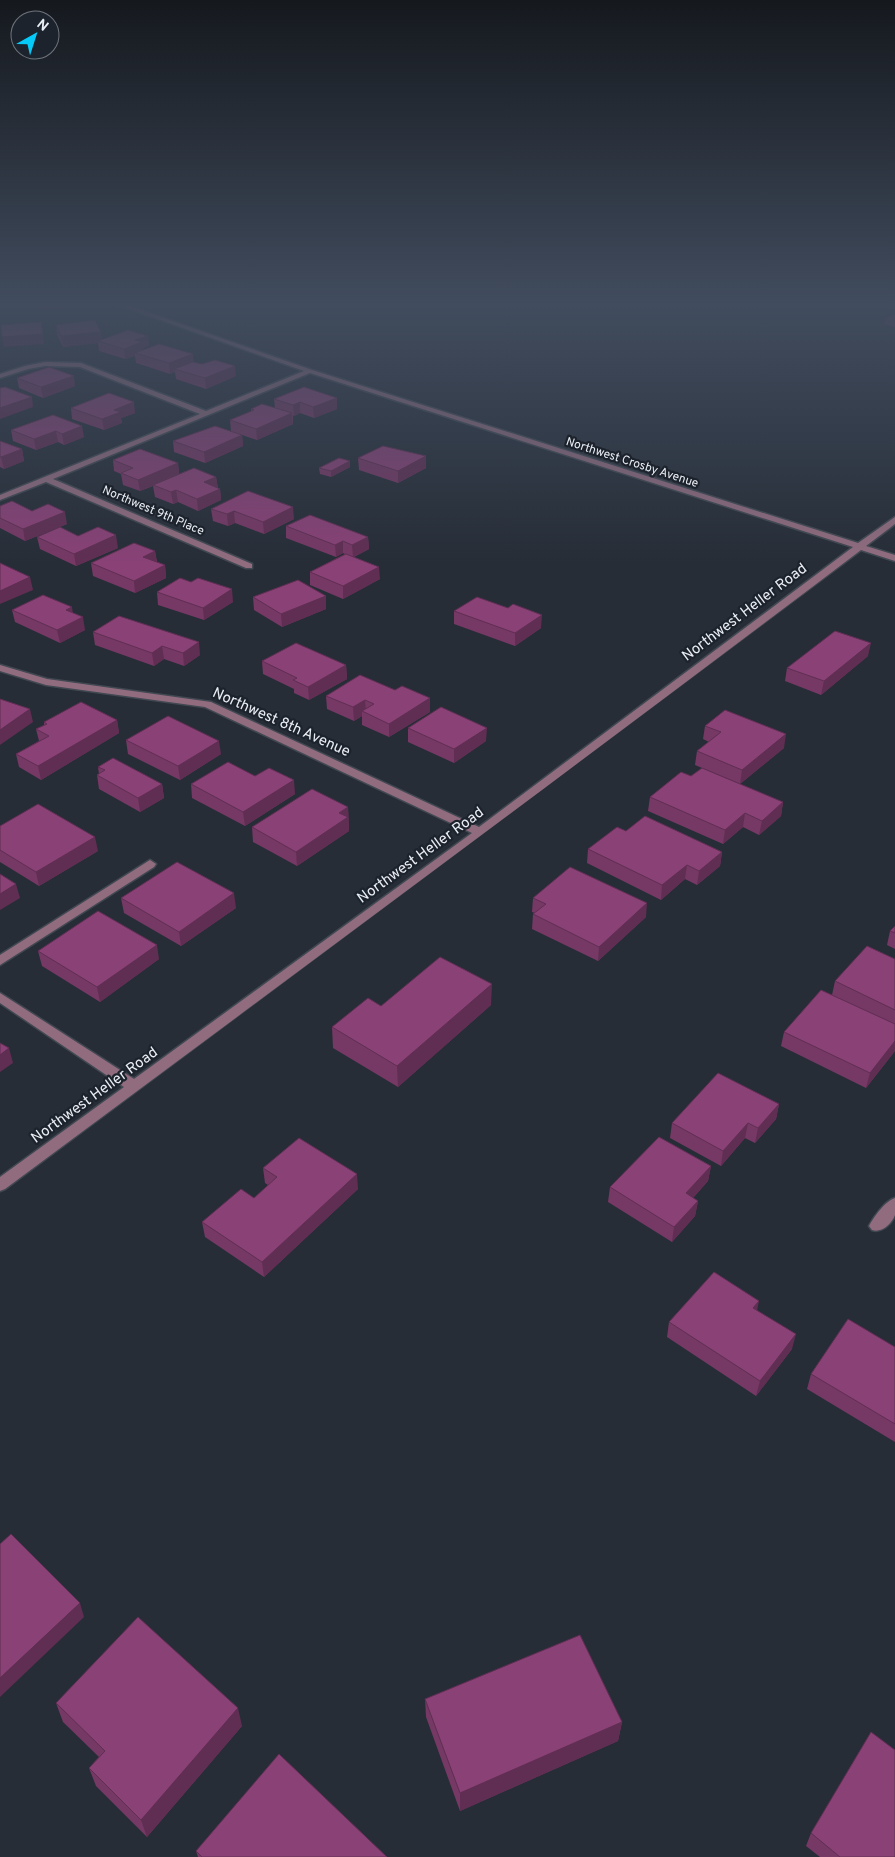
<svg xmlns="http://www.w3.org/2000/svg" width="895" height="1857" viewBox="0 0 895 1857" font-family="Overpass,sans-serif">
	<rect width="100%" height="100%" fill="#262d37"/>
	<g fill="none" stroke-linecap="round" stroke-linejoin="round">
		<defs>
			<path id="minor" d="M113,303H121L312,370L858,543L895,517V524L866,546L895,555V561L861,550C577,765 291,977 5,1189L0,1191V1177L124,1087L0,1003V993L134,1079L472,833L205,707L46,685L0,671V665L47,679L211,702L479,827L853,547L310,373L53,479L252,564V568H246L46,482L0,500V495L200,414L80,367L45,366L28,369L0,378V374L25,366L45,362L81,363L206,411L304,371Z
				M150,860L156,864L154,867L0,965V955Z
				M895,1198C895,1203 895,1211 895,1215C891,1225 881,1233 872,1230L869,1226C874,1217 885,1201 895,1198Z"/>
		</defs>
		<use href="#minor" stroke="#414851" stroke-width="3"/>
		<use href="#minor" fill="#916c7f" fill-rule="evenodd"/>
	</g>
	<path fill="#763865" d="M21,303H69V304L55,309L49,307L42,309Z
		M895,314V327L884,324L885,319Z
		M56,325L102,339L148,336L149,346L143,348V350L194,362L236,376L206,389L176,379L175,372L170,374L136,363L135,356L125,359L99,351L98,343L63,347L57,335Z
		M17,378L75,386L43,398L19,388Z
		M337,398V409L314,418L300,413L294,416L293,415V424L257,440L242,435L243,446L205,463L174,452L173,441L231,431L230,420L251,412V409L275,408L274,399Z
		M71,408L135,413L121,418L122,423L104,430L72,419Z
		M53,415L84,437L64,445L58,442L36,450L13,441L11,430Z
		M0,441L22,449L24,461L4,469L0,467Z
		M358,458L426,468L398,483L359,470Z
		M113,460L178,463L179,474L216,477L218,488L220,489L221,500L198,511L178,502L173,504L155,497L153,486L140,491L123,485L121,474L114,471Z
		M350,467L331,477L320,474L319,468Z
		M0,506L32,511L67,524L25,541L0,528Z
		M211,509L294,519L264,534L235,523L228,526L213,521Z
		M286,526L368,537L369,549L354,557L380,579L343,599L310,585V572L345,554L343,553L336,557L286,538Z
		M78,536L118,548L76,566L40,549L37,537Z
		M155,551L157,562L165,565L166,578L135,593L93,576L91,563Z
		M157,592L233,602L204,620L158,605Z
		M253,597L326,609L282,627L254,610Z
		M12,610L73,613L85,630L60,643L15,622Z
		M454,611L541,628L515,646L454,624Z
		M119,616L200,655L184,666L164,659L154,666L95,645L93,632Z
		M868,656L821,695L785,681L787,668Z
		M262,661L346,665L347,679L309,700L294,693V689L263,674Z
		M360,675L430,712L389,737L362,725V716L354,721L327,709L326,696Z
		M117,720L119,733L41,780L19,767L16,754L39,741L36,729L44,725V722Z
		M705,726L784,748L740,784L695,765L697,751L709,742L703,739Z
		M408,728L486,741L454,763L408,742Z
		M126,740L221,754L180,780L128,754Z
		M98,767L162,784L164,798L140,812L99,789L97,775L99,774Z
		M255,776L295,794L245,826L192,798L191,784Z
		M691,776L783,802L781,816L759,835L743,827L723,844L648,811L650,797Z
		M348,807L349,831L297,866L253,842L252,827Z
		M0,826L98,851L39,886L0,862Z
		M588,849L722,852L720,866L697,885L685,879L661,900L587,863Z
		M121,898L236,908L181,946L124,913Z
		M533,898L646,917L598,961L532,929L533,914L535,913L532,912Z
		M895,926V949L887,945L890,931Z
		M38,951L159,959L100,1002L42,966Z
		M895,959V1051L866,1088L781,1046L784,1032L832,995L835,981Z
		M491,1005L398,1087L333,1048L332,1027Z
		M779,1104L776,1119L755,1143L745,1138L721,1166L670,1138L672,1123Z
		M711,1166L708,1181L693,1198L698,1201L695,1216L672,1242L608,1202L610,1187Z
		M263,1168L358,1189L264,1277L205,1237L202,1222L254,1198L268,1185L265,1183Z
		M669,1322L792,1349L756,1396L667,1337Z
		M895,1347V1442L807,1389L811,1374Z
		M425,1699L622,1722L618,1741L460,1811L426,1717Z
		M56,1703L242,1726L147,1837L96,1786L89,1768L99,1757L63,1722Z
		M811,1833L895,1857H820L806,1846Z
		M196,1851L387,1857H198Z"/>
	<path fill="#602e53" d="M41,303H48L49,307L42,309Z
		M54,303H69V304L55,309Z
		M101,332L102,342L98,341V343L63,347L61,336Z
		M43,334L44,344L4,347L2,337Z
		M148,336L149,346L143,348V353H135V356L125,359L124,349L135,340Z
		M193,354L194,365L174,369L175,372L170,374L169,363Z
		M235,366L236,376L206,389L205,378Z
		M74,376L75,386L43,398L41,387Z
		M32,397L33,407L0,419V408Z
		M337,398V409L314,418L313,407Z
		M134,402L135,413L121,418L122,423L104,430L102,419L114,410Z
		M300,402V413L294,416L293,405Z
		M292,413L293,424L257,440L256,429Z
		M82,426L84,437L64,445L62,434Z
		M56,431L58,442L36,450L34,439Z
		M242,435L243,446L205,463L204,452Z
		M22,449L24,461L4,469L1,457Z
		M426,456V468L398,483V471Z
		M350,461V467L331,477V471Z
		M178,463L179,475L140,491L138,480Z
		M216,477L218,489L204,482Z
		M220,489L221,500L198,511L197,499Z
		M176,490L178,502L173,504L171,492Z
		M293,507L294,519L264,534L263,522Z
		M234,511L235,523L228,526L227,514Z
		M65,512L67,524L25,541L23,529Z
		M116,535L118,548L76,566L74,554Z
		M368,537L369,549L353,557L352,545Z
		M343,541V553L336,557L335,545Z
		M155,551L157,564L143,557Z
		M165,565L166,578L135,593L134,581Z
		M379,567L380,579L343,599V586Z
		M30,577L33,590L0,604V591Z
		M232,589L233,602L204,620L203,608Z
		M326,596V609L282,627L281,614Z
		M72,607L74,620L66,610Z
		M542,615L541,628L515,646V633Z
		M83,617L85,630L60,643L57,630Z
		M199,642L200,655L184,666L183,653Z
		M871,643L868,656L821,695L824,681Z
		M162,646L164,659L154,666L152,653Z
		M346,665L347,679L309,700L308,687Z
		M430,698V712L389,737V724Z
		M365,700L366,713L362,711V716L354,721L353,707Z
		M30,709L33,722L0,745V730Z
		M117,720L119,733L41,780L38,766Z
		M487,728L486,741L454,763V749Z
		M786,734L784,748L740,784L742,770Z
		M219,741L221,754L180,780L178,766Z
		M294,780L295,794L245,826L243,812Z
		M162,784L164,798L140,812L138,798Z
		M783,802L781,816L759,835L762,821Z
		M348,807L349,831L297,866L296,852L339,813Z
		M745,813L743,827L723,844L725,830Z
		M95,837L98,851L39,886L36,872Z
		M722,852L720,866L697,885L699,871Z
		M687,865L685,879L661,900L662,885Z
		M16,884L20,898L0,910V894Z
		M234,893L236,908L181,946L179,932Z
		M647,903L646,917L598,961L599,947Z
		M157,945L159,959L100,1002L97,987Z
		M492,984L491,1005L398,1087L397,1066Z
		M895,1041V1051L866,1088L870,1073Z
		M9,1048L13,1063L0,1072V1055Z
		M779,1104L776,1119L755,1143L758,1128Z
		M748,1123L745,1138L721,1166L723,1151Z
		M711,1166L708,1181L684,1208L686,1193Z
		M357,1174L358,1189L264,1277L262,1262Z
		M698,1201L695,1216L672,1242L674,1227Z
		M759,1301L756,1316L753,1308Z
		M796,1334L792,1349L756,1396L760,1381Z
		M80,1603L84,1617L0,1697V1678Z
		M238,1708L242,1726L147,1837L141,1820Z
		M622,1722L618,1741L460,1811V1793Z"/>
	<path fill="#894176" stroke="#602e53" d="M895,314V321L885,319Z
		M95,320L101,332L61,336L56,325Z
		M41,322L43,334L2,337L1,325Z
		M128,330L148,336L135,340L142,342L124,349L98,341Z
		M159,344L193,354L169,363L135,353Z
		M215,360L235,366L205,378L174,369L193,362L202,364Z
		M49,367L74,376L41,387L17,378Z
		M5,387L32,397L0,408V388Z
		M304,387L337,398L313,407L300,402L293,405L274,399Z
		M109,393L134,402L114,410L121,412L102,419L71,408Z
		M262,404L292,413L256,429L230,420L254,410L251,409Z
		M53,415L82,426L62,434L56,431L34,439L11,430Z
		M215,426L242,435L204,452L173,441Z
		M0,441L22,449L1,457H0Z
		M383,446L426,456L398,471L358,458Z
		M140,449L178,463L138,480L121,473L133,468L113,460Z
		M339,458L350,461L331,471L319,468Z
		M194,468L216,477L204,482L220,489L197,499L176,490L171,492L153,485Z
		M248,491L293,507L263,522L234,511L227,514L211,509Z
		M12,501L32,511L48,504L65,512L23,529L0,518V506Z
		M310,515L368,537L352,545L343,541L335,545L286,526Z
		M60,527L78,536L98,527L116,535L74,554L37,537Z
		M134,543L155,551L143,557L165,565L134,581L91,563Z
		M346,554L379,567L343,586L310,572Z
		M0,563L30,577L0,591Z
		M180,578L191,582L198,578L232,589L203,608L157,592Z
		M298,580L326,596L281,614L253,597Z
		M43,595L72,607L66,610L83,617L57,630L12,610Z
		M477,597L508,608L513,604L542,615L515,633L454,611Z
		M119,616L199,642L183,653L162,646L152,653L93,632Z
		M835,631L871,643L824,681L787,668Z
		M296,643L346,665L308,687L293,680L297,678L262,661Z
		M360,675L395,690L402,686L430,698L389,724L362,711L374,704L365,700L353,707L326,696Z
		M0,699L30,709L0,730Z
		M81,702L117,720L38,766L16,754L49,736L36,729L47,724L44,722Z
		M441,707L487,728L454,749L408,728Z
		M725,710L786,734L742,770L697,751L721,732L705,726Z
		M168,716L219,741L178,766L126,740Z
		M113,758L162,784L138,798L97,775L105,770L98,767Z
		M228,762L255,776L269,768L294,780L243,812L191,784Z
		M702,768L783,802L762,821L745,813L725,830L650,797L681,772L691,776Z
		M312,789L348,807L339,813L348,817L296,852L252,827Z
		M38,804L95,837L36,872L0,850V826Z
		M645,816L722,852L699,871L687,865L662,885L588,849L617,827L626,831Z
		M177,862L234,893L179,932L121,898Z
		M570,867L647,903L599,947L533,914L546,904L533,898Z
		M0,874L16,884L0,894Z
		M98,911L157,945L97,987L38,951Z
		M895,926V933L890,931Z
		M867,946L895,959V1010L835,981Z
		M440,957L492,984L397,1066L332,1027L368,998L381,1006Z
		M821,990L895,1024V1041L870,1073L784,1032Z
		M0,1043L9,1048L0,1055Z
		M718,1073L779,1104L758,1128L748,1123L723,1151L672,1123Z
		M659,1137L711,1166L686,1193L698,1201L674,1227L610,1187Z
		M299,1138L357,1174L262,1262L202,1222L241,1189L254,1198L277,1177L263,1168Z
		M714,1272L759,1301L753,1308L796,1334L760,1381L669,1322Z
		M848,1319L895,1347V1424L811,1374Z
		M11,1534L80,1603L0,1678V1544Z
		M138,1617L238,1708L141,1820L89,1768L105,1751L56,1703Z
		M580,1635L622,1722L460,1793L425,1699Z
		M871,1732L895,1750V1857H840L811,1833Z
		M279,1754L387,1857H202L196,1851Z"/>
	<linearGradient id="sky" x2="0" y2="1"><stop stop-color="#15191e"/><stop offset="0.54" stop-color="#414c5e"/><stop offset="1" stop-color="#414c5e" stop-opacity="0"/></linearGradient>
	<rect width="895" height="563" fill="url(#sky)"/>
	<g text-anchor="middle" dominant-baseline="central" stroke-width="4.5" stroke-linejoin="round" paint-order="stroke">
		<g font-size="12" fill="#e9edf4" stroke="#1d232c">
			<text transform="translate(632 463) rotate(18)">Northwest Crosby Avenue</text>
			<text transform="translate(153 511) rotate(23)">Northwest 9th Place</text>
		</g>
		<g font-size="15" fill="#e9edf4" stroke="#1d232c">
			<text transform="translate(745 613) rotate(-37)">Northwest Heller Road</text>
			<text transform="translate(281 723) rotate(24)">Northwest 8th Avenue</text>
			<text transform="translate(421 856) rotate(-36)">Northwest Heller Road</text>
			<text transform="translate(95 1096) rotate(-36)">Northwest Heller Road</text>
		</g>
	</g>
	<g transform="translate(35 35) rotate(39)"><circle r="24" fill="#1d232c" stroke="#6f747c"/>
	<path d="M0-4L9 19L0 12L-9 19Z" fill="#06cbf9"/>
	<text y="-8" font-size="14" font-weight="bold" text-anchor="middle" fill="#e9edf4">N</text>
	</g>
</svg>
